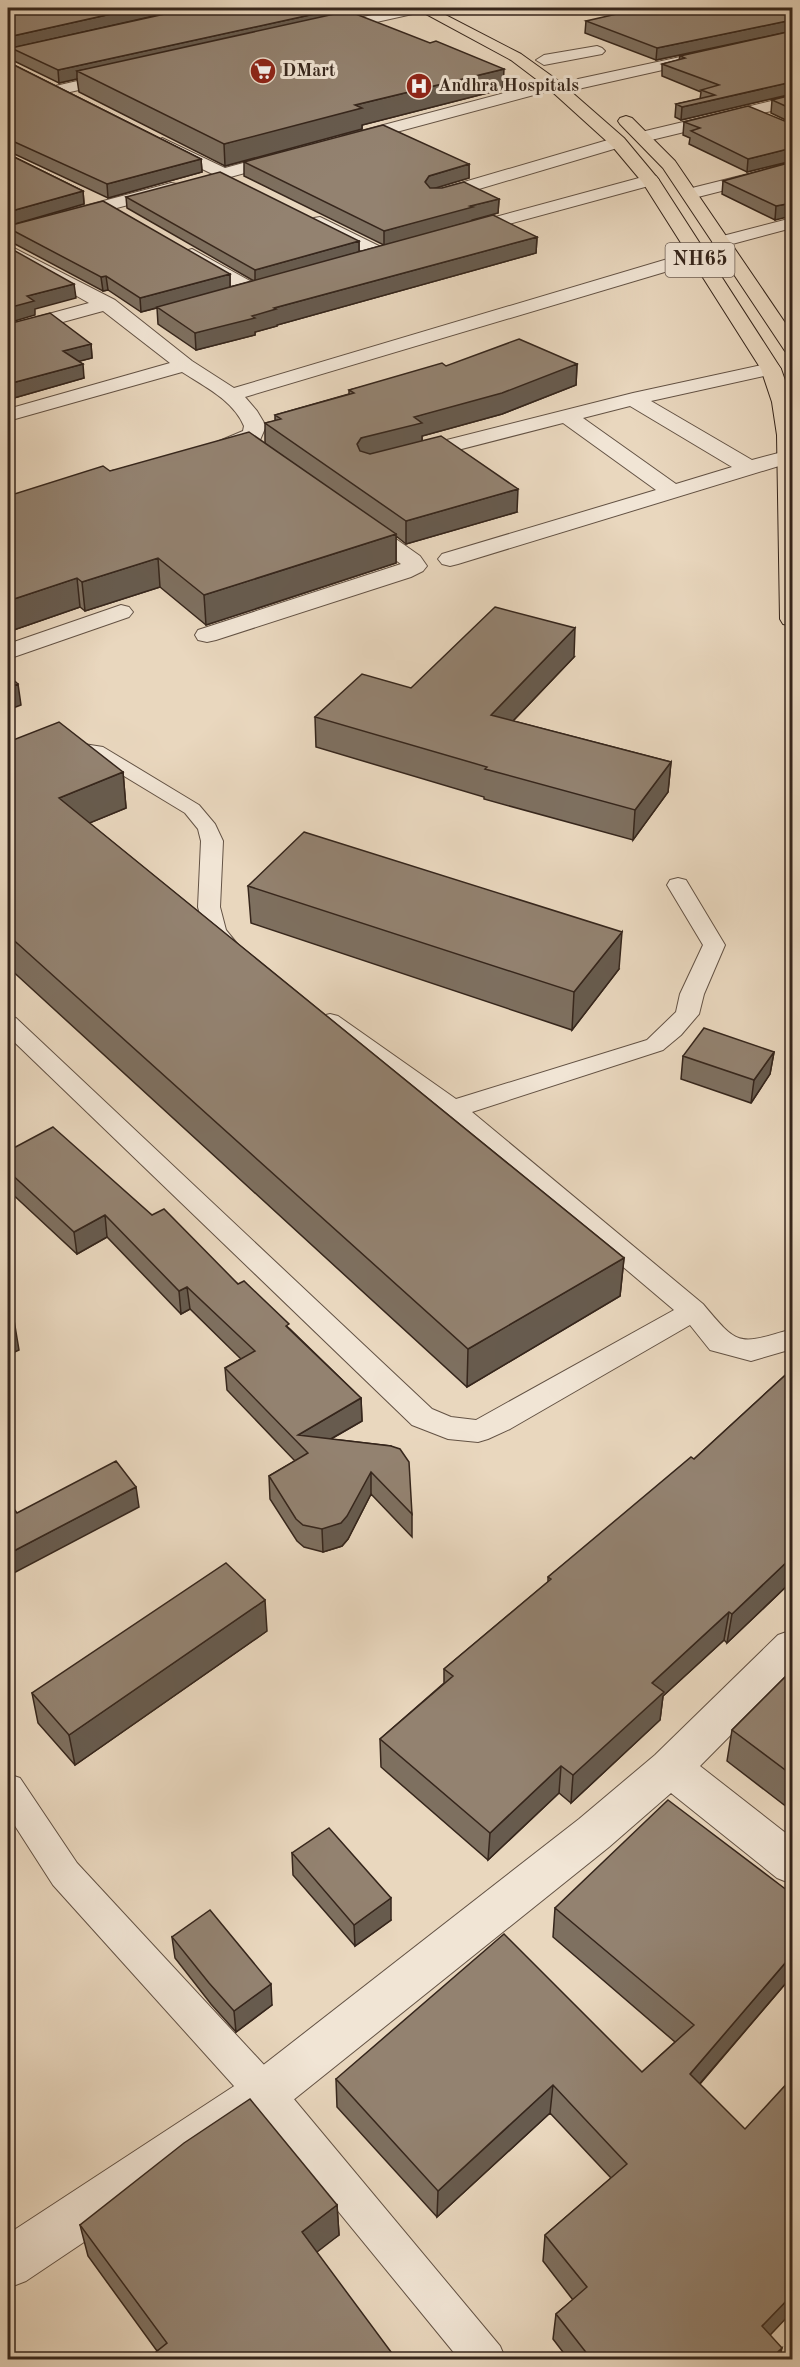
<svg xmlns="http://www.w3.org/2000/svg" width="800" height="2367" viewBox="0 0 800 2367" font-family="'Old Standard TT',serif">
	<rect width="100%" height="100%" fill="#e9d7be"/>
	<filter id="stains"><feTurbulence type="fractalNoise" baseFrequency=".00333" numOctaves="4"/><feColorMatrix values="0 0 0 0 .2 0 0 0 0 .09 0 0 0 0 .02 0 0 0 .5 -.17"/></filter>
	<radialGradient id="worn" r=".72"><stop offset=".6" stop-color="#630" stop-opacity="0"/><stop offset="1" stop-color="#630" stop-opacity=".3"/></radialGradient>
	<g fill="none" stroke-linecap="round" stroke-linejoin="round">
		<defs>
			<path id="service" d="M71,742L103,747L199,805L215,824L223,841L220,907L226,930L243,951L240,956L232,958L224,956L204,931L198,907L201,841L198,829L185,813L91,756L62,755L8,774V761L51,746Z
				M678,878L686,880L725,945L704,994L699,1014L681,1035L663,1050L472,1112L703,1304C739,1347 738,1345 792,1329V1349L751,1361L710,1350L690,1325L510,1429L488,1439L478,1442L448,1439L412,1425L8,1036V1016L16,1018L432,1409L451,1417L476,1420L674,1310L444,1115L322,1026L318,1021L322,1016L330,1014L338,1016L456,1099L647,1040L676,1012L680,994L703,945L667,885L670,880Z
				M8,1774L20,1778L77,1863L278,2080L500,2346L506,2360H460L252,2106L53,1885L8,1815Z"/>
			<path id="minor" d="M404,8H428L426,11L327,33L320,29L322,26Z
				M792,33V41L578,89L570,84L578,79Z
				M597,46L602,48L605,51L602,54L544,65L536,60L544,55Z
				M121,71L127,73L129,76L127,79L57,95L49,90L51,87Z
				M554,80L560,82L562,85L560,88L348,145L340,140L342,136Z
				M792,96V106L643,142L635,137L637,133Z
				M618,137L626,142L624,146L442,200H430L427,196L430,192Z
				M162,138L225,168L287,151L295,156L293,160L223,179L156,147L154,143Z
				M792,163V173L690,199L684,198L681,194L684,190Z
				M650,175L656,176L659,180L656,184L461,237L455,236L452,232L455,228Z
				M171,183L177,184L180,188L177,192L64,222L58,221L55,217L58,213Z
				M320,217L387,250L390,254L387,258H375L314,226L311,222L314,218Z
				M792,218V228L721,247L715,246L712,242L715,238Z
				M8,245L115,300L192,361L234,388L691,252H705L707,256L705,260L245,397L257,411L266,426L260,440L213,458L205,457L202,452L205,447L243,431L244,426C233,400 205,387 182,372L8,421V409L170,363L103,311L8,337V325L89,303L8,257Z
				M192,249L259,286L261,290L259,294H245L185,259L183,255L185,251Z
				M771,363L778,365L781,369L778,373L651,401L752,460L790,450H792V462L458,564L450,566L442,564L438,559L442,554L656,490L563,423L411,462L403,461L400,456L403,451L633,393ZM630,406L732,467L676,484L583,418Z
				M361,518L369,520L420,556L427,566L423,571L411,577L216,640L207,642L198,640L195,635L198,630L401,564L353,530L350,525L353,520Z
				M121,605L129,607L133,612L129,617L8,659V644Z
				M792,1630V1673L700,1766L792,1838V1884L777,1878L671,1793L609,1847L282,2109L26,2281L8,2288V2234L248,2077L579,1819L655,1755L778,1635Z"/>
			<path id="trunk" d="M415,8H432L521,54L560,82L624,138L659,180L781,369L792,400V626L783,624L780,619L777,435L772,402L761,369L643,183L612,146L548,88L511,60Z
				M626,116L632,118L675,161L792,333V353L785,351L663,168L620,124L618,121L620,118Z"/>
		</defs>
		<use href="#service" stroke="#635244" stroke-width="2"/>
		<use href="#minor" stroke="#635244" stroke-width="2"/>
		<use href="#trunk" stroke="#36261c" stroke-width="2"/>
		<use href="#service" fill="#f1e5d5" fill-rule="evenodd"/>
		<use href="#minor" fill="#f1e5d5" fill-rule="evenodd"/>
		<use href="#trunk" fill="#e9d7be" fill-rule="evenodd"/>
	</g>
	<path fill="#7e7060" stroke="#36261c" stroke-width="1.5" d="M8,8H189L34,43L328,11V16L503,89L362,125V129L225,166L79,92L77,79L59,83L12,60L11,49H8Z
		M792,8V94L681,120L675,117L676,104L700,99L701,92L662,76V64L679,60L680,56L780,34L656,60L585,33L586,21Z
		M8,62L201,159L202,172L108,198L8,151Z
		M792,95V123L771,113L772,100Z
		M684,122L792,124V161L747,172L689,144L690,138L683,135Z
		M8,154L83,191L84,204L12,225L230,274V287L254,281L127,208L126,197L359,241V252L384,245L244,176V162L469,164V178L435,188L499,199L498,213L472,220V221L537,237L536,253L277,325V326L255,332V335L196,350L158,324L157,308L141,312L108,290L103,291L15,244L8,243Z
		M792,162L775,220L722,194L723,181Z
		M8,324L91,344L92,358L79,361L84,378L14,398L8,393Z
		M577,364L576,385L502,414L422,436V441L517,512L406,544L396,536V563L206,625L160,587L85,611L80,607L8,632V496L110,471L265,443V423L275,421V415L349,394V390L446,366Z
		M574,657L513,721L671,762L668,792L633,840L484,799V797L316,747L315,717L411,688Z
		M8,742L123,772L126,808L89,823L624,1258L620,1296L467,1387L8,967Z
		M248,886L619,969L572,1030L251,923Z
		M774,1052L770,1074L751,1103L681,1079L683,1056Z
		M8,1151L152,1215L238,1284L290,1329L361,1398L362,1421L331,1439L391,1446L412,1514V1537L371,1494L348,1539L342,1546L323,1552L304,1547L297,1541L270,1499L269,1476L295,1461L227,1390L225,1368L241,1359L190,1309L181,1314L107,1237L77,1254L8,1190Z
		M792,1369V1581L727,1643L724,1640L663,1696L660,1720L571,1803L559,1793L488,1860L381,1767L380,1739L444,1683V1669L548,1582V1577L694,1459Z
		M267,1631L75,1765L38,1723L32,1693Z
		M792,1670V1811L727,1761L732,1730Z
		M292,1853L391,1920L355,1946L293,1875Z
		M555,1908L792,1976L700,2084L770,2335L779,2360H569L553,2339L556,2314L573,2300L543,2261L545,2235L611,2178L550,2113L437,2217L337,2107L336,2079L642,2072L675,2042L553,1937Z
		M172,1937L272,2005L236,2032L211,2004L175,1958Z
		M337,2205L339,2235L157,2351L88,2256L80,2225Z"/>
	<path fill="#675b4e" stroke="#36261c" stroke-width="1.5" d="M138,8H189L8,49V37Z
		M328,11V23L77,71V79L59,83L58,70Z
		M792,20V31L656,60L657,48Z
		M504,69L503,89L362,125V129L225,166L224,144L355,105Z
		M792,82V94L681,120L682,107Z
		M792,148V161L747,172L748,159Z
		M201,159L202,172L108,198L107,184Z
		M469,164V178L429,190L425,182L429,176Z
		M83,191L84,204L8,226V212Z
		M499,199L498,213L472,220V221L384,246V231L470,206Z
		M792,203V216L775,220L776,206Z
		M537,237L536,253L277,325V326L255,332V335L196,350L195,333L274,308Z
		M359,241V252L255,282V270Z
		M230,274V288L141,312L140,298Z
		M106,276L108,290L103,291L101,277Z
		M74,284L76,298L35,309V315L8,323V308L27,296Z
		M91,344L92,358L65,365L63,351Z
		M83,364L84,378L14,398L12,383Z
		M577,364L576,385L502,414L422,436V444L361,460L357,444L361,438L414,417Z
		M518,489L517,512L406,544V521Z
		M396,534V563L206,625L204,595Z
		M158,558L160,587L85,611L82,582Z
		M77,578L80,607L8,632V601Z
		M575,628L574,657L490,745L491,715Z
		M18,684L21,705L8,710V688Z
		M671,762L668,792L633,840L635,810Z
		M123,772L126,808L63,834L59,798Z
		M622,932L619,969L572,1030L574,992Z
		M774,1052L770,1074L751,1103L754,1080Z
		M105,1215L107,1237L77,1254L74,1232Z
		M624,1258L620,1296L467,1387L468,1349Z
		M187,1287L190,1309L181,1314L179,1291Z
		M14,1320L19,1350L8,1355V1323Z
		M361,1398L362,1421L308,1452L298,1435Z
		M371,1472V1494L348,1539L342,1546L323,1552L322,1529Z
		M136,1487L139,1507L8,1576V1554Z
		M792,1557V1581L727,1643L732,1614Z
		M265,1600L267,1631L75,1765L69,1735Z
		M729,1612L724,1640L663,1696L660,1720L571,1803L573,1775L652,1683Z
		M561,1766L559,1793L488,1860L490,1833Z
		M391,1898V1920L355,1946L354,1925Z
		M792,1955V1976L684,2102L690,2074Z
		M271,1984L272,2005L236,2032L234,2011Z
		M553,2085L550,2113L437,2217L438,2191Z
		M337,2205L339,2235L304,2262L302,2232Z
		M792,2295V2312L755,2351L762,2326Z
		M782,2348L779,2360H769Z"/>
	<path fill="#938270" stroke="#36261c" stroke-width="1.5" d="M8,8H138L8,37Z
		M192,8H319L328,11L58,70L11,48Z
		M643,8H792V20L657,48L586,21Z
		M348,11L430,43L436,41L504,69L355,105L362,108L224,144L77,71Z
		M792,31V82L682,107L676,104L715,95L701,90L719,85L662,64L685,58L680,56Z
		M8,62L201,159L107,184L8,139Z
		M792,95V109L772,100Z
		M748,106L792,124V148L748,159L691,131L700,128L684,122Z
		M383,125L469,164L429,176L425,182L430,188H442L464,182L499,199L470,206L473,207L384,231L244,162Z
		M8,154L83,191L8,212Z
		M792,162V203L776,206L723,181Z
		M220,172L359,241L255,270L126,197Z
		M103,201L230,274L140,298L106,276L101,277L14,231L8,230V226Z
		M493,215L537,237L274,308L276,309L252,316L255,318L195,333L157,307Z
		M8,247L74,284L27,296L34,301L8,308Z
		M50,313L91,344L63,351L83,364L12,383L8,380V324Z
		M519,339L577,364L502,393L414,417L422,423L361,438L357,444L360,451L370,454L441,436L518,489L406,521L265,423L281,419L275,415L354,393L349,390L442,363L446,366Z
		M249,432L396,534L204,595L158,558L82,582L77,578L8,601V496L103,466L110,471Z
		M495,607L575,628L491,715L671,762L635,810L485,769L487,767L315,717L362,674L411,688Z
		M8,675L18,684L8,688Z
		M59,722L123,772L59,798L624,1258L468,1349L8,935V742Z
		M304,832L622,932L574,992L248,886Z
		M704,1028L774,1052L754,1080L683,1056Z
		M53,1127L152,1215L164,1209L238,1284L244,1281L289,1324L286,1326L361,1398L298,1435L391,1446L400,1449L409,1462L412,1514L371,1472L347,1516L341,1523L322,1529L303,1525L296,1519L269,1476L308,1453L225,1368L255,1351L187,1287L179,1291L105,1215L74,1232L8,1171V1151Z
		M8,1313L14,1320L8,1323Z
		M792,1369V1557L732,1614L729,1612L652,1683L664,1692L573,1775L561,1766L490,1833L380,1739L453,1676L444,1669L551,1579L548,1577L691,1457L694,1459Z
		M116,1461L136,1487L8,1554V1501L17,1513Z
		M226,1563L265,1600L69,1735L32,1693Z
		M792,1670V1775L732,1730Z
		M668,1800L792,1894V1955L690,2074L745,2129L792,2078V2295L762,2326L782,2348L769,2360H592L556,2314L587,2287L545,2235L627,2164L553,2085L438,2191L336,2079L504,1934L642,2072L694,2025L555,1908Z
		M329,1828L391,1898L354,1925L292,1853Z
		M210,1910L271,1984L234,2011L209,1983L172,1937Z
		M250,2099L337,2205L302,2232L397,2360H146L167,2343L80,2225L184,2143Z"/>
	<defs>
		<symbol id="supermarket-disc" viewBox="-11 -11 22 22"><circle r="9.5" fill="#8f2418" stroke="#f1e5d5"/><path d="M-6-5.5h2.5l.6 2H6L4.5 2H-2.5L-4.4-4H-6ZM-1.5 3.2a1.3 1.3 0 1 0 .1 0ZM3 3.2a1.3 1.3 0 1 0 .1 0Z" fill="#fff"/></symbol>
		<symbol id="hospital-disc" viewBox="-11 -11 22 22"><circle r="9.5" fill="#8f2418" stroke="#f1e5d5"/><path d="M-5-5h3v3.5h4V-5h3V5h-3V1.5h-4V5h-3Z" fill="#fff"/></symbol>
	</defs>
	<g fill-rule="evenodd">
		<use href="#supermarket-disc" x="248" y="56" width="30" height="30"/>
		<use href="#hospital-disc" x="404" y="71" width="30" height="30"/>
	</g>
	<g text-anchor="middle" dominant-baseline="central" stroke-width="6" stroke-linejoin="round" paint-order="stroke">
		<g font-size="18" font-weight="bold" fill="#36261c" stroke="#f1e5d5" text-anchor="start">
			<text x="282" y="71">DMart</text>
			<text x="438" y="86">Andhra Hospitals</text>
		</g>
		<rect fill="#f1e5d5" stroke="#6e5f54" stroke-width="1.5" x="665.5" y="243" width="69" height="34" rx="4.5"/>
		<g font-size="20" font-weight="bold" fill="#36261c">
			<text x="700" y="260">NH65</text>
		</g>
	</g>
	<rect width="800" height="2367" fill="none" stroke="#e9d7be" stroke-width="30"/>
	<rect x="9" y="9" width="782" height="2349" fill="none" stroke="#36261c" stroke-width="3"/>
	<rect x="15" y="15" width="770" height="2337" fill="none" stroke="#36261c" stroke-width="1.5"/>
	<rect width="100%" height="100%" filter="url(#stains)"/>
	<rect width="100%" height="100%" fill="url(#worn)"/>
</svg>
